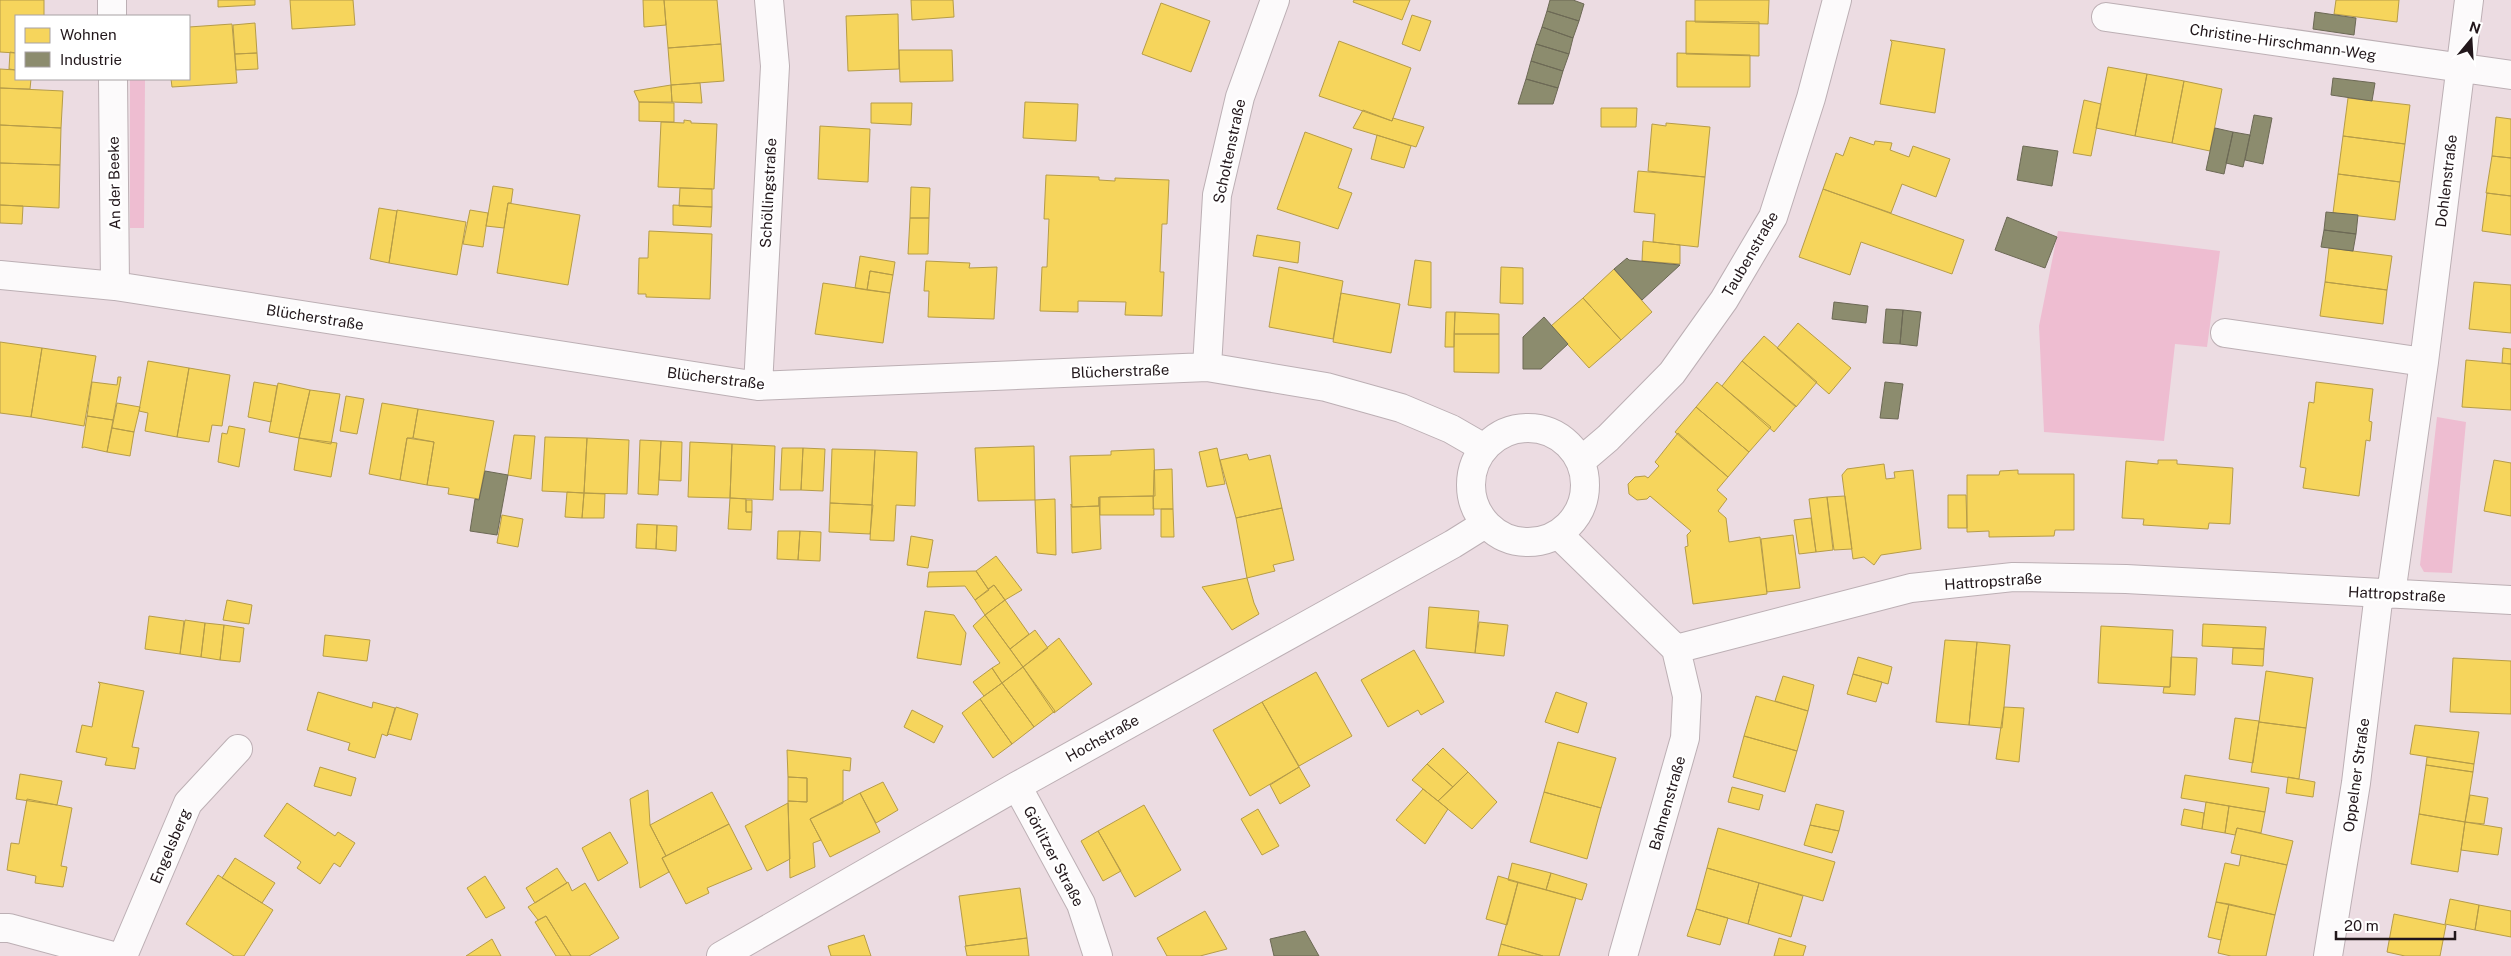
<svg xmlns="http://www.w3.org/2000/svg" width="2511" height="956" viewBox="0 0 2511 956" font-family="'Public Sans',sans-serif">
	<rect width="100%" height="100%" fill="#ecdce2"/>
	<path fill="#eebdd1" d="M130,79H145L144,228H130Z
		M2058,231L2220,251L2207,347L2175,344L2164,441L2044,432L2039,326Z
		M2437,417L2466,422L2452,573L2424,572L2420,565Z"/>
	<path fill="#f6d55c" stroke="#b69c48" d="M0,0H44V16H16V53L0,52Z
		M218,0H255V5L218,7Z
		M290,0H353L355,25L292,29Z
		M643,0H664L666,25L644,27Z
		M664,0H717L721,44L668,48Z
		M911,0H953L954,17L912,20Z
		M1354,0H1410L1402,20L1353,2Z
		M1695,0H1769L1768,24L1695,22Z
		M2336,0H2399L2397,22L2334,14Z
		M1161,3L1210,21L1191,72L1142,54Z
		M898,14L899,69L848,71L846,16Z
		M1412,15L1431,21L1420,51L1402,44Z
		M1686,21L1759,22V56L1686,54Z
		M255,23L257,53L235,54L233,25Z
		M232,24L237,83L172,87L171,79H189V27Z
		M1890,40L1945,49L1935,113L1880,104L1892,42Z
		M1339,41L1411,68L1392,121L1319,96Z
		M721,44L724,81L671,85L668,48Z
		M899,50H952L953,81L900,82Z
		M10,52L16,53V70L9,69Z
		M257,53L258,69L236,70L235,54Z
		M1677,53L1750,55V87H1677Z
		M2108,67L2147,74L2135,136L2096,128Z
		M0,69L16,70V79H31L30,89L0,88Z
		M2147,74L2184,81L2172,143L2135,136Z
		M2184,81L2222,89L2210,151L2172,143Z
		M700,83L702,103L672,102L671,85Z
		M671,85L672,102H639L634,91Z
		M0,88L63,91L61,128L0,125Z
		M2348,98L2410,105L2405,144L2343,136Z
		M2084,100L2101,104L2091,156L2073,153Z
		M639,102L674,103V122L639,121Z
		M1025,102L1078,104L1076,141L1023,138Z
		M871,103H912L911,125L871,123Z
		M1601,108H1637L1636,127H1601Z
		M1363,110L1392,121L1393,118L1424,127L1416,147L1353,128Z
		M2496,117L2511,119V158L2492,156Z
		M684,120L691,121V123L717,124L714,189L658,187L661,122L684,123Z
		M1666,123L1710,127L1705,177L1648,171L1652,124L1666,126Z
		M0,125L61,128L60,165L0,163Z
		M820,126L870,129L868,182L818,179Z
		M1305,132L1352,149L1338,188L1352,193L1338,229L1277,209Z
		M1377,135L1411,146L1404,168L1371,159Z
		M2343,136L2405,144L2400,182L2338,174Z
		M1850,137L1874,145L1875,141L1892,143L1890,150L1909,157L1913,146L1950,159L1936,197L1902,184L1891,213L1823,189L1836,153L1843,156Z
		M2492,156L2511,158V196L2486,193Z
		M0,163L60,165L59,208L0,205Z
		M1638,171L1705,177L1698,247L1653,242L1655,214L1634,212Z
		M2338,174L2400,182L2395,220L2333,213Z
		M1046,175L1099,177V180L1115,181V178L1169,180L1167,224H1162L1160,272H1164L1162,316L1125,315L1126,302L1078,301V312L1040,311L1042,267H1047L1049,219H1044Z
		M493,186L513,189L511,203H508L504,228L486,226Z
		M911,187L930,188L929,218H910Z
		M680,188L712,189V207L679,206Z
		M1823,189L1964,240L1952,274L1861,242L1850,275L1799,257Z
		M2487,193L2511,196V235L2482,231Z
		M508,203L580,215L568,285L497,273Z
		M0,205L23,206L22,224L0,223Z
		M673,205L712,207L711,227L673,225Z
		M379,208L397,211L389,263L370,259Z
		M397,210L466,222L457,275L389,263Z
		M470,210L488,213L483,247L463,244Z
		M910,218H929L928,254H908Z
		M649,231L712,234L710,299L646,297V294H638L639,258H648Z
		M1257,235L1300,242L1298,263L1253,256Z
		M1643,241L1680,245V264L1642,261Z
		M2329,248L2392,256L2387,290L2325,282Z
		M860,256L895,262L893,275L870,271L867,290L855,288Z
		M1415,260L1431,262V308L1408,305Z
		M926,261L970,263L969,268L997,267L994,319L928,317L929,291H924Z
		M1279,267L1343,281L1333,339L1269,327Z
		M1501,267L1523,268V304L1500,303Z
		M1614,269L1652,312L1621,340L1583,298Z
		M870,271L893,275L890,293L867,290Z
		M2325,282L2387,290L2383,324L2320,316Z
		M2474,282L2511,285V333L2469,329Z
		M823,283L890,293L883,343L815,334Z
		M1341,293L1400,304L1391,353L1333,342Z
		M1583,298L1621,340L1589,368L1551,326Z
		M1446,312H1455L1454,347H1445Z
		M1455,312L1499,314V334H1454Z
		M1798,323L1851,368L1829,394L1777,348Z
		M1454,334H1499V373L1454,372Z
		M1764,336L1817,382L1796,407L1742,361Z
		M0,342L42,348L31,417L0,413Z
		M42,348L96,356L84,426L31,417Z
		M2503,348L2511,349V364L2502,363Z
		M2466,360L2511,364V410L2462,407Z
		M148,361L189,368L177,437L145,431L148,413L139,411Z
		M1742,361L1796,406L1774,432L1722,386Z
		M189,368L230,375L222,426L212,425L209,442L177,437Z
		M118,377H121L113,420L87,416L92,382L117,385Z
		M254,382L277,386L271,422L248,417Z
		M1717,382L1771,427L1749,452L1696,407Z
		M2316,382L2373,389L2369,421L2372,422L2370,441L2366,440L2359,496L2303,488L2306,468L2300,467L2309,402L2314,403Z
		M278,383L310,390L299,438L269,432Z
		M310,390L340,394L331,444L299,438Z
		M346,396L364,399L357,434L340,431Z
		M117,403L140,407L134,432L112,428Z
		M382,403L418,409L413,438H407L400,480L369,474Z
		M1696,407L1749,452L1728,477L1675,432Z
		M418,409L494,421L479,499L448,494L449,488L427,485L434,442L413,438Z
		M87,416L113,420L107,452L84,447L82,448Z
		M229,426L245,429L239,467L218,462L222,433L227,434Z
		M112,428L134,432L130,456L107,452Z
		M1678,433L1728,477L1717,490L1727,499L1718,511L1726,518L1729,542L1760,537L1767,594L1693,604L1685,547L1688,546L1687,535L1691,531L1650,496L1647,499L1637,500L1629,494L1628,484L1635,477L1645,476L1648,478L1659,466L1655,462Z
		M514,435L535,436L531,479L508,475Z
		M545,437L587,438L584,493L542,491Z
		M299,438L337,443L331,477L294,470Z
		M407,438L434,442L427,485L400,480Z
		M587,438L629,440L627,494L584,493Z
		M640,440L661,441L658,495L638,494Z
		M661,441L682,442L681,481L659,480Z
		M690,442L732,444L730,498L688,497Z
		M732,444L775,446L773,500L730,498Z
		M1034,446L1035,500L978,501L975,448Z
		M782,448H803L801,490H780Z
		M803,448L825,449L823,491L801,490Z
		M1217,448L1225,484L1207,487L1199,452Z
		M832,449L875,450L872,505L830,503Z
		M1154,449L1155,496L1099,497V506L1072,507L1070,456L1111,455V451Z
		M875,450L917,452L915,506L896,505L894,541L870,540Z
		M1247,454L1249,460L1270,455L1282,508L1236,518L1220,460Z
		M2158,460H2177V464L2233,468L2230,524L2209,523L2208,529L2143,525L2144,519L2122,518L2126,461L2158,464Z
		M2494,460L2511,463V516L2484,511Z
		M1884,464L1886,479L1895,478L1894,472L1913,470L1921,549L1881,555L1874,565L1864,557L1853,559L1842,475L1847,469Z
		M1172,469L1173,509H1153L1154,470Z
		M2018,470V474H2074V530H2055L2054,536L1989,537V531L1967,532V475H1999L2000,471Z
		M567,492L584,493L582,518L565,517Z
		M584,493L605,494L604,518H582Z
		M1948,495H1966L1967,528H1948Z
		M1153,496L1154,515H1100V497Z
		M1845,496L1852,549L1834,550L1827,497Z
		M1099,497L1101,549L1072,553L1071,504L1072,507L1099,506Z
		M1827,497L1833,550L1816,552L1809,499Z
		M730,498L746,499V512H752L751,530L728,529Z
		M1055,499L1056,555L1037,553L1035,500Z
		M746,500H752V512H746Z
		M830,503L873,505L870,534L829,532Z
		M1282,508L1294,560L1273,565L1275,571L1247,578L1236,518Z
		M1161,509H1173L1174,537H1161Z
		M502,515L523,519L518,547L497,543Z
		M1811,518L1816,552L1799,554L1794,520Z
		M637,524L657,525L656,549L636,548Z
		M657,525L677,526L676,551L656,549Z
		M778,531H800L798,560L777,559Z
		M800,531L821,532L820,561L798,560Z
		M1793,535L1800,588L1767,592L1761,539Z
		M911,536L933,540L928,568L907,565Z
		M996,556L1022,590L1005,600L994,585L988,589L976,571Z
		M976,571L989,590L975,600L965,586L927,587L929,572Z
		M1247,578L1254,603L1259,614L1232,630L1202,587Z
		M994,585L1005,600L985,615L975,600Z
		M227,600L252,605L249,624L223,620Z
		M1005,600L1029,634L1010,649L985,615Z
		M1429,607L1479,611L1475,653L1426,648Z
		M925,611L954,615L966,633L961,665L917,658Z
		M985,615L1023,667L1002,683L992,668L1000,663L973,626Z
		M149,616L184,621L180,654L145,649Z
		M185,620L205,623L201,657L180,654Z
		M1479,622L1508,625L1504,656L1475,653Z
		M205,623L224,625L220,660L201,657Z
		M2203,624L2266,627L2264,649L2202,646Z
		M224,625L244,628L240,662L220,660Z
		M2101,626L2173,630L2170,687L2098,683Z
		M1035,630L1048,648L1023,667L1010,649Z
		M325,635L370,640L367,661L323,656Z
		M1059,638L1092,684L1054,713L1023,667Z
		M1945,640L1977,642L1969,725L1936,722Z
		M1977,642L2010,645L2002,728L1969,725Z
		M2233,648L2264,649L2263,666L2232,664Z
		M1414,650L1444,702L1421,715L1418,710L1388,727L1361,680Z
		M1858,657L1892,667L1888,684L1853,674Z
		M2171,657L2197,658L2195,695L2163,693L2164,687H2170Z
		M2453,658L2511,661V714L2450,712Z
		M1023,667L1055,711L1034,727L1002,683Z
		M992,668L1002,683L984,696L973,682Z
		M2266,671L2313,678L2306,728L2259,722Z
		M1316,672L1352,736L1299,766L1262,702Z
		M1853,674L1882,682L1876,702L1847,694Z
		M1783,676L1814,685L1808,711L1775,701Z
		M98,682L144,691L132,747L139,748L135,769L105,765L107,758L76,752L82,725L92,727L100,684Z
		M1002,683L1034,727L1012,744L980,699Z
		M318,692L372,708L373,702L395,708L387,736L382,734L375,758L348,750L350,743L307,730Z
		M1556,692L1587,703L1578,733L1545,722Z
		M1756,696L1808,711L1797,751L1744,736Z
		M980,699L1012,744L993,758L962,713Z
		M1262,702L1299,767L1250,796L1213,730Z
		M396,707L418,714L411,740L389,734L387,736Z
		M2004,707L2024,708L2019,762L1996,759Z
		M912,710L943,726L934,743L904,727Z
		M2235,718L2259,721L2253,763L2229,759Z
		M2259,722L2306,728L2299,779L2251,772Z
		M2415,725L2479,732L2474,764L2410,754Z
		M1744,736L1797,751L1785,792L1733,777Z
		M1558,742L1616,758L1601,808L1544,792Z
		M1443,748L1468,772L1453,787L1427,764Z
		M787,750L851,758L850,771L843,770V803L810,819L821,840L813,843L815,867L790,878L788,801L807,802V778L788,777Z
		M2427,757L2474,764L2473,772L2426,765Z
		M1427,764L1453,787L1438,801L1412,780Z
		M2426,765L2473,772L2465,822L2419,814Z
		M320,767L356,778L351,796L314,786Z
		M1299,767L1310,786L1280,804L1270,785Z
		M1468,772L1497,802L1472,829L1438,801Z
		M20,774L62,781L57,805L16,799Z
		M2185,775L2269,788L2265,812L2181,798Z
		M788,777L807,778V802L788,801Z
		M2288,777L2315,782L2313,797L2286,793Z
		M883,782L898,810L876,823L860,793Z
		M1732,787L1763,795L1759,810L1728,802Z
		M1423,789L1448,809L1425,844L1396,820Z
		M648,790L650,825L666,856L662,858L669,872L640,888L630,799Z
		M712,792L729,824L666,856L650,825Z
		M1544,792L1601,808L1587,859L1530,842Z
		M860,793L880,832L830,857L810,819Z
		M2470,795L2488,798L2484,824L2465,822Z
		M27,799L72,808L61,866L67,867L63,887L35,883L36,876L7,870L11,843L19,844Z
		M2206,802L2229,806L2225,833L2202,829Z
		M287,803L335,836L338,832L355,843L340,867L334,863L320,884L297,868L301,862L264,836Z
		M788,803L790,859L767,871L745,826Z
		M1816,804L1844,811L1839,831L1810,825Z
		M1144,805L1181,870L1135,897L1098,831Z
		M2229,806L2265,812L2261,833L2237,828L2235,835L2225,833Z
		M1258,809L1279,846L1262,855L1241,819Z
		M2184,809L2204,813L2202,829L2181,825Z
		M2419,814L2465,822L2458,872L2411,864Z
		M2465,822L2502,828L2498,855L2461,850Z
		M729,824L752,869L707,888L709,893L686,904L662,858Z
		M1810,825L1839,831L1832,853L1804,845Z
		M1718,828L1835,862L1823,901L1707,868Z
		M2237,828L2293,841L2287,865L2231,853Z
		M1098,831L1121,871L1103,881L1081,841Z
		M610,832L628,863L598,881L582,848Z
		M2241,855L2287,865L2275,915L2216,902L2225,863L2239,866Z
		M235,858L275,883L262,903L222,878Z
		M1512,863L1551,873L1546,890L1508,880Z
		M557,868L567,883L535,903L526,888Z
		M1707,868L1759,883L1748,924L1696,909Z
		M1551,873L1587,884L1582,900L1546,890Z
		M218,875L273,910L244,956H234L186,924Z
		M485,876L505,908L486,918L467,888Z
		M1498,876L1518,882L1507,925L1486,919Z
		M568,882L572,891L585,883L619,938L589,956H571L546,916L538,920L528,907Z
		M1518,882L1576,898L1559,956H1543L1501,944Z
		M1759,883L1803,896L1791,937L1748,924Z
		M1020,888L1027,938L966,946L959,896Z
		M2450,899L2479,905L2475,930L2445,924Z
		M2216,902L2229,904L2221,940L2208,937Z
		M2229,904L2275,915L2266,956H2231L2218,953Z
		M2479,905L2511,911V937L2475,930Z
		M1696,909L1728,918L1720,945L1687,936Z
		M1205,911L1227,949L1200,956H1167L1157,938Z
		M2394,914L2446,925L2440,956H2405L2387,952Z
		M546,916L571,956H556L535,922Z
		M864,935L871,956H831L828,946Z
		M1027,938L1029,956H967L965,946Z
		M1779,938L1806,946L1803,956H1774Z
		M492,939L501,956H466Z
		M1501,944L1543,956H1498Z"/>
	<path fill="#8c8c6e" stroke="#6c6955" d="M1550,0H1573L1584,4L1579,21L1547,11Z
		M1547,11L1579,21L1573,38L1542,27Z
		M2315,12L2356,18L2354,35L2313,29Z
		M1542,27L1573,38L1569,54L1536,44Z
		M1536,44L1569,54L1563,71L1531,61Z
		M1531,61L1563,71L1558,88L1526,79Z
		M2333,78L2375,83L2372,101L2331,95Z
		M1526,79L1558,88L1553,104H1518Z
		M2254,115L2272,118L2263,164L2245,160Z
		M2215,128L2233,132L2224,174L2206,170Z
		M2233,132L2250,135L2243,167L2226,163Z
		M2023,146L2058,151L2052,186L2017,180Z
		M2326,212L2358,215L2356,234L2324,230Z
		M2007,217L2057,237L2045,268L1995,250Z
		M2324,230L2356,234L2353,251L2321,247Z
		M1627,258L1629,260L1680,265L1642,300L1614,269Z
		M1834,302L1868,306L1866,323L1832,319Z
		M1886,309L1903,310L1900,344L1883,343Z
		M1903,310L1921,312L1917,346L1900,344Z
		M1544,317L1568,344L1541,369H1523V337Z
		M1885,382L1903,384L1898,419L1880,418Z
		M485,471L508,475L497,535L470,531L475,499L479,500Z
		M1305,931L1319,956H1274L1270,939Z"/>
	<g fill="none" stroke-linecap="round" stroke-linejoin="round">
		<defs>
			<path id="minor" d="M112,0V16
				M2106,17L2511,75
				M113,79L115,286
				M0,275L115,286L758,386L1207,367L1326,387L1401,408L1451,429L1484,448
				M2225,333L2424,362
				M1207,367L1217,195L1240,97L1275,0
				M758,386L775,66L769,0
				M1471 485a57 57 0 1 1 114 0a57 57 0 1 1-114 0Z
				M1581,461L1608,438L1672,373L1724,300L1773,217L1811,98L1837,0
				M1559,535L1676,649L1911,588L2013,577L2126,579L2511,600
				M2391,594L2424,362L2469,0
				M1017,786L1081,904L1098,956
				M0,928H9L113,956
				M123,956L188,803L238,749
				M721,956L1017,786L1453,544L1485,524
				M1623,956L1685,738L1687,696L1676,649
				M2328,956L2356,783L2379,593"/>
		</defs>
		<use href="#minor" stroke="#bcafb4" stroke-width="30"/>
		<use href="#minor" stroke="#fcfafb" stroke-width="28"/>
	</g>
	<g text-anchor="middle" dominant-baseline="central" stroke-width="5" stroke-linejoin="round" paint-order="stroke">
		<g font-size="15" fill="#22171b" stroke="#fff">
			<text transform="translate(2283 42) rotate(8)">Christine-Hirschmann-Weg</text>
			<text transform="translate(1229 151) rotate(-78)">Scholtenstraße</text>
			<text transform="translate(2446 181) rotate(-83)">Dohlenstraße</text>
			<text transform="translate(114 183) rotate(-91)">An der Beeke</text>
			<text transform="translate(768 193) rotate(-87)">Schöllingstraße</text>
			<text transform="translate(1750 254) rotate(-60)">Taubenstraße</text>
			<text transform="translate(315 317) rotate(9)">Blücherstraße</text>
			<text transform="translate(1120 371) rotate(-2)">Blücherstraße</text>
			<text transform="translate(716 378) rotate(7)">Blücherstraße</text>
			<text transform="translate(1993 581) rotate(-4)">Hattropstraße</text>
			<text transform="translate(2397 594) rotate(3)">Hattropstraße</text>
			<text transform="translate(1102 738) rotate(-29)">Hochstraße</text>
			<text transform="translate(2356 775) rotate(-82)">Oppelner Straße</text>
			<text transform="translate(1667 803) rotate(-74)">Bahnenstraße</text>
			<text transform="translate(170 846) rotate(-67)">Engelsberg</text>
			<text transform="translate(1054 856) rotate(62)">Görlitzer Straße</text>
		</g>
	</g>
	<rect x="15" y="15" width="175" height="65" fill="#ffffff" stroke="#a7a2a4"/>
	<rect x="25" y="28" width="25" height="15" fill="#f6d55c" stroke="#a7a2a4"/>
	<text x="60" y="40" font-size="15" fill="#22171b">Wohnen</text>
	<rect x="25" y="52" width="25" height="15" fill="#8c8c6e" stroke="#a7a2a4"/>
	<text x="60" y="65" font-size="15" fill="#22171b">Industrie</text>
	<g transform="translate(2471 40) rotate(18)" stroke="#ffffff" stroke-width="4" paint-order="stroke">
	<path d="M0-4L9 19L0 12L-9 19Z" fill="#22171b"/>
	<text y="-8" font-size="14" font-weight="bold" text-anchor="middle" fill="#22171b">N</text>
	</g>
	<path d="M2336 931v8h119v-8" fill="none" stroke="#22171b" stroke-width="2.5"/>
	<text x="2344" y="931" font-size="15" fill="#22171b" stroke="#ffffff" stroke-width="4" paint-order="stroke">20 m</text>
</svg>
